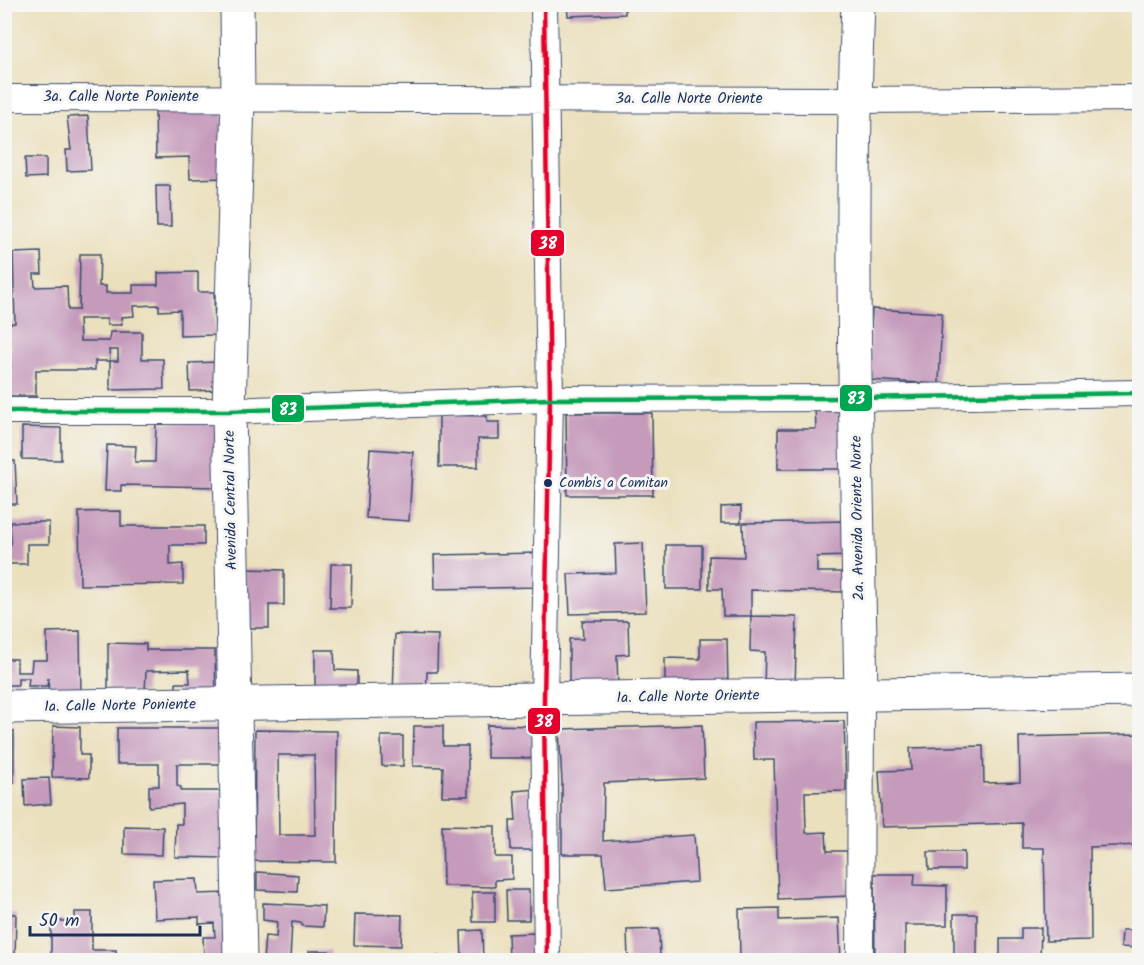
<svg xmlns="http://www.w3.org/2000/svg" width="1144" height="965" viewBox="0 0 1144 965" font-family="Kalam,sans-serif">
	<rect width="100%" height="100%" fill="#f6f6f2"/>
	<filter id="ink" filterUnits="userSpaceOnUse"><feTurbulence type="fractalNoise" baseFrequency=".0167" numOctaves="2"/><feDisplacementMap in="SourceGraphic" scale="12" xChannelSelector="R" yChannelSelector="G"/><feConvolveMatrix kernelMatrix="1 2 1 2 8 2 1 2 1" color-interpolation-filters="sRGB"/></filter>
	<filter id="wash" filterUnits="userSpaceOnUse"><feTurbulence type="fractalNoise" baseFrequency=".008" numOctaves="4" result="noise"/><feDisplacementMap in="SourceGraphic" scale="24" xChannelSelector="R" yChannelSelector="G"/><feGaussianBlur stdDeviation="1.35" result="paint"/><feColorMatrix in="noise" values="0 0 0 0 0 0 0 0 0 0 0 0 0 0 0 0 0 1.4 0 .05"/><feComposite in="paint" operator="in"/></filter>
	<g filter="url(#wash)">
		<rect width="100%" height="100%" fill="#ebe0be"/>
		<g id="blocks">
			<path fill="#c59abb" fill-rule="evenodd" d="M567,4H625V14L568,16Z
				M223,107L225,178L190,179L189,157L156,158L155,108Z
				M88,116L91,170L67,171L66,150H71L67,117Z
				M25,158H46V177L26,178Z
				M156,186H170L171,227H157Z
				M41,252L42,274H34L35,287L67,286L68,310H79L80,254H100L99,286H106V293H133V285H158V273L198,272V292H214L215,335L180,336V310L159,311V305L133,306L134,316L121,317L122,325H107V319H79L80,341H109L110,332H142V359H163L164,389L110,390V361H118V350H109L110,361H95V370H36V396H4V368L11,367L10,343L4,344V324L15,323L13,253Z
				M872,309L942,313L939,384L868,380Z
				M217,362L218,390L190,391L189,363Z
				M844,405L846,469H778V429H816L815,406Z
				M566,413H652L653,495H567Z
				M439,415L487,416V422H499V439H478V467H439Z
				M156,422L217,423L215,487L121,485V491H105L107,445L136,446L135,462H155Z
				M22,427L61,428V460L22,459Z
				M370,449L413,452L409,521L366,518Z
				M4,461H15L17,504H4Z
				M741,506V523H721V507Z
				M121,511V526H204V545H170V565L183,564V584L80,585L79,512Z
				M847,521L848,556L817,557V572H845V592L751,590V616H723L722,589H709V556L744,557L743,523Z
				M10,522H49V544H27V564H4V543L11,544Z
				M643,543L646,612L570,614L568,574L616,573L615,544Z
				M666,545H702V589H666Z
				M538,553L539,587L435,589L434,555Z
				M331,564H352L351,608H330Z
				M245,569L284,570V605H269V628H245Z
				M751,616L797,617L795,687L764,686L765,652L750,651Z
				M582,621H628L629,654L617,655L618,690H569V639H583Z
				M80,631L81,698L49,699L48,678L47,686H28L29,678H18V685H4V659H17V672H31L32,660H47V632Z
				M395,634L438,635L437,672H427L426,697L393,696Z
				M700,639H727L728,686H665V658L700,659Z
				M108,643L146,644V650H215L216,701H176V683H190L189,670L146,671L145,693L108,692Z
				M315,650H334L335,670L357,671V691H315Z
				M844,721L846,791L805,792L806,833L826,832L827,851H847L849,896L778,899L774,760H754L753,722Z
				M487,725L535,726L534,758H487Z
				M702,725L704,778L604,783L603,841L694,835L697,882L606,888L603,854H562V782L559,729Z
				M53,726L80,727V755H89V778L52,777Z
				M414,726H443V746H468V796H442L443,767L413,766Z
				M117,728H226V764H177V786L181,787V791H231L226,858L175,857L176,824H182V804L149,807V786H159V764H117Z
				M255,730L337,731L336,862L254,861ZM278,755H314L315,835H279Z
				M4,731H14V783H4Z
				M1140,734V845L1090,847L1091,940L1046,941L1044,848H1022V823L882,827L879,771L911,770L910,748L983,746L984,783L1020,782L1019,737Z
				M381,736H403V766H382Z
				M49,778L51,804L25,806L24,779Z
				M538,789L540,850H511L510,821H516L514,791Z
				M442,825L495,826V857H512V879L495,880V887L443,886Z
				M124,826L163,827L162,855L124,854Z
				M928,852H964V870H929Z
				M257,872L298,875L297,892L257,890Z
				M874,874H915L914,885L947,886V925H905V960H875Z
				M197,879L198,894L228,893L233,960H204L203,937H215L214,923L199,924V917L155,919L153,880Z
				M506,890H529V920H507Z
				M472,892H495V922H473Z
				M263,903L324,906L323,927L302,926V923L292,922L290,960H263L265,936L276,937L277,922L263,920Z
				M779,908V920L839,918L841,960H780V956L740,957L739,909Z
				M75,912H92V950H116V960H51V921H75Z
				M4,914H16L15,960H4Z
				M355,914L402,915L401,946L354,945Z
				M954,914H977V960H954Z
				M1021,928H1041L1040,960H1000V939H1021Z
				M659,929L660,960H628L627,930Z
				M482,930L483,960H462L461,931Z
				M1122,930H1140V948L1121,947Z
				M534,933L535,960H509L508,934Z
				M309,951H329L330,960H309Z
				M409,956H439V960H409Z"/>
		</g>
	</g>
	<g filter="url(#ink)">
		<use href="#blocks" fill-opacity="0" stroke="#3a4a6c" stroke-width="1.5"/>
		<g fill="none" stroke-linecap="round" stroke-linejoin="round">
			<defs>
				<path id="street" d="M544,4L550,399L544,700L547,960
					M4,98L854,100L1140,98
					M4,411H229L550,399L856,398L1140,393
					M860,960L861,695"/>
				<path id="secondary" d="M237,4L238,97L229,411L240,960
					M858,4C849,234 857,465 861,695
					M4,707L1140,690"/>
			</defs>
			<use href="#street" stroke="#3a4a6c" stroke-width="28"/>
			<use href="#secondary" stroke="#3a4a6c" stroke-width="35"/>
			<use href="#street" stroke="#fff" stroke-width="26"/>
			<use href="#secondary" stroke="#fff" stroke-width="33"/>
			<defs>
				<path id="bus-1" d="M544,4L550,399L544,700L547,960"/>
				<path id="bus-2" d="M4,411H229L550,399L856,398L1140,393"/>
			</defs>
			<use href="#bus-1" stroke="#f6f6f2" stroke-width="9"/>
			<use href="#bus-2" stroke="#f6f6f2" stroke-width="9"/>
			<use href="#bus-1" stroke="#e4002b" stroke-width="4.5"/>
			<use href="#bus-2" stroke="#00a651" stroke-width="4.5"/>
		</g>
	</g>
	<circle fill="#1b2f5e" stroke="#f6f6f2" stroke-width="2" cx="548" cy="483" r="5"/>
	<g text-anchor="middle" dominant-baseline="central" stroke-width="6" stroke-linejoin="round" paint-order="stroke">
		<g font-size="14" fill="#1b2f5e" stroke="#f6f6f2" text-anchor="start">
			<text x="559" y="483">Combis a Comitan</text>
		</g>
		<g font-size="15" fill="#1b2f5e" stroke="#f6f6f2">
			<text x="121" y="97">3a. Calle Norte Poniente</text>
			<text x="689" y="99">3a. Calle Norte Oriente</text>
			<text transform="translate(231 500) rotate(-91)">Avenida Central Norte</text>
			<text transform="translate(858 518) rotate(-91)">2a. Avenida Oriente Norte</text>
			<text transform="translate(688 697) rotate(-1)">1a. Calle Norte Oriente</text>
			<text transform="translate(120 706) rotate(-1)">1a. Calle Norte Poniente</text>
		</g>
	</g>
	<g stroke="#f6f6f2" stroke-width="2">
		<rect x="530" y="229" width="35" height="28" rx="6" fill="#e4002b"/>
		<rect x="839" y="384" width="34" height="28" rx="6" fill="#00a651"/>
		<rect x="271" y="394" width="34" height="29" rx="6" fill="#00a651"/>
		<rect x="527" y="707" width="34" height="28" rx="6" fill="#e4002b"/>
	</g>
	<g font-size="16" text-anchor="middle" font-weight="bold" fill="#fff">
		<text x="548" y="249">38</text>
		<text x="856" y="404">83</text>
		<text x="288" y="415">83</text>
		<text x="544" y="727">38</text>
	</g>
	<rect width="1144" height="965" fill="none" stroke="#f6f6f2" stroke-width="24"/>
	<path d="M30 926v9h170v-9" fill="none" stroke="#1b2f5e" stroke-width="3"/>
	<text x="39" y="926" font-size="18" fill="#1b2f5e" stroke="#f6f6f2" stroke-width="4.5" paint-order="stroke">50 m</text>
</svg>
